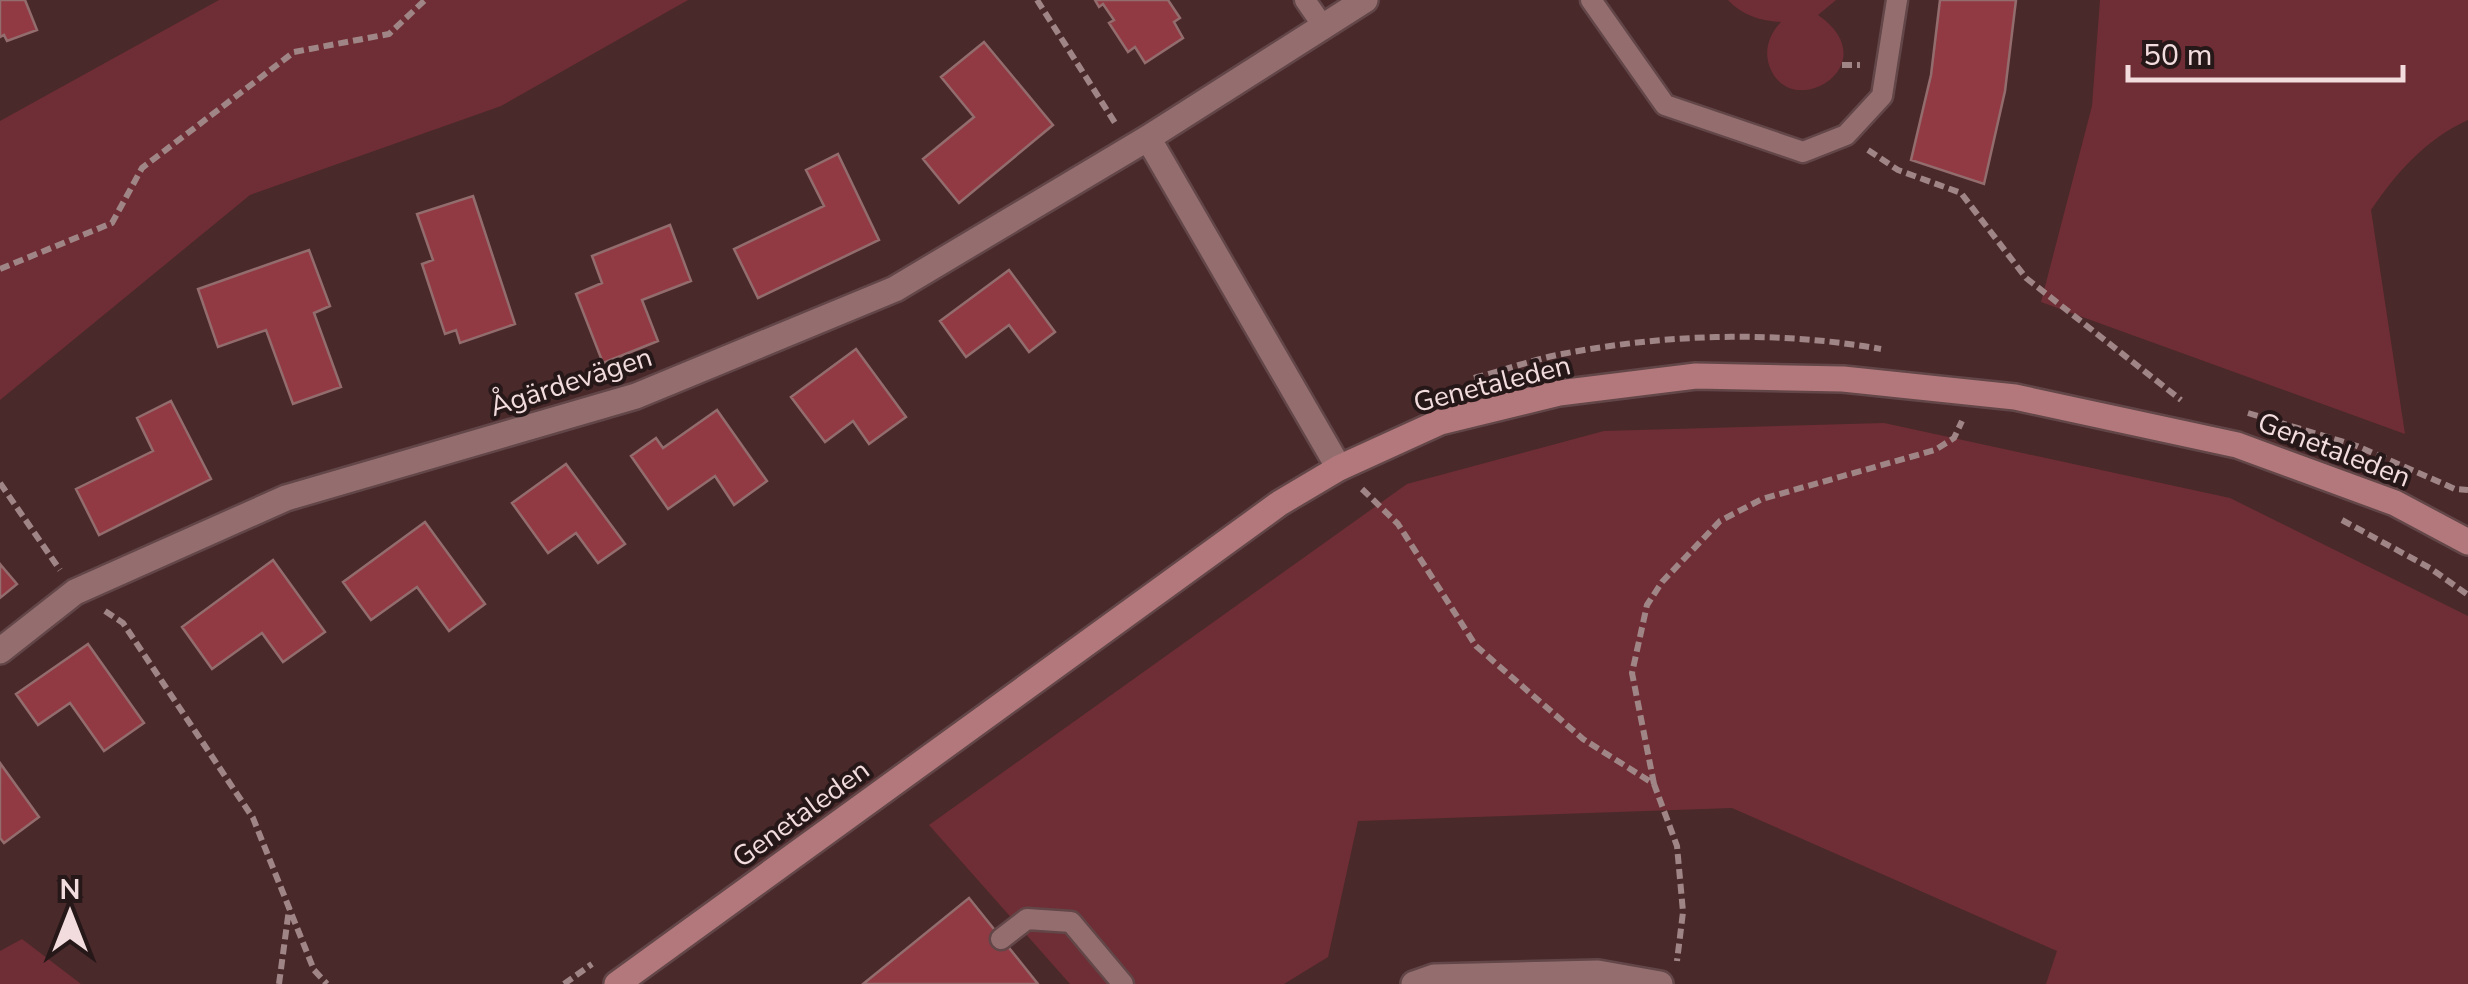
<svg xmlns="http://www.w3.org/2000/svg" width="2468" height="984" viewBox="0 0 2468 984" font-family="'Nunito Sans',sans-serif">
	<rect width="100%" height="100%" fill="#4a292b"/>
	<path fill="#6f2e35" d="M219,0H688L501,106L250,195L0,400V121Z
		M1728,0H1836L1818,15C1890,65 1789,125 1769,65C1764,48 1770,34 1781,22C1760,21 1742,15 1728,0Z
		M2100,0H2468V120C2426,139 2397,172 2371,210L2405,434L2041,302L2092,106Z
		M1884,423L2230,498L2468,616V984H2046L2057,951L1732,808L1358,821L1328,957L1284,984H1070L929,825L1407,484L1604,431Z
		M22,939L81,984H0V951Z"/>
	<path fill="#913a43" stroke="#936d6e" stroke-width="2.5" d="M0,0H25L37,30L7,41L4,35L0,37Z
		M1095,0H1168L1180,18L1174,22L1183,38L1145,63L1135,47L1128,52L1109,23L1114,20L1103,4L1099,7Z
		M1940,0H2016L2005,91L1984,184L1911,160L1931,75Z
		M984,42L1053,125L959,203L923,159L974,117L941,77Z
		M838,154L879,240L758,298L734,249L824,206L806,170Z
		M473,196L515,324L460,343L456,330L445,334L422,264L433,260L417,214Z
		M670,225L691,281L642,300L658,341L603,363L576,294L602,283L592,256Z
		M309,250L330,306L314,313L341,387L293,404L266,330L218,347L198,289Z
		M1009,270L1055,332L1029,352L1009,325L966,357L940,321Z
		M856,349L906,417L869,444L853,421L825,442L791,397Z
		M171,401L211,479L99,535L76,489L153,451L137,418Z
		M717,410L767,481L734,505L715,476L668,509L631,456L656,438L663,448Z
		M566,464L625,544L598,563L576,533L548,553L512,503Z
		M425,522L485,604L449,631L417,587L371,620L343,582Z
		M273,560L325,632L283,662L262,633L212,669L182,627Z
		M0,564L17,584L0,598Z
		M88,644L144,723L104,751L70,703L38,725L16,694Z
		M0,763L39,817L4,843L0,838Z
		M969,898L1038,984H863Z"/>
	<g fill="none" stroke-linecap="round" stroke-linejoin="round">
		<defs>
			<path id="lane" d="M1305,0L1323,26
				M1591,0L1665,105L1803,152L1846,135L1882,96L1897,0
				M1001,939L1027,919L1071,922L1123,984"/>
			<path id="street" d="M1148,138L1339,468
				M0,651L75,592L286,498L636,396L895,289L1148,138L1365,0
				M1414,984L1434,977L1598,973L1660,984"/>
			<path id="secondary" d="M617,984L1280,503L1339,468L1440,422L1559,393L1696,376L1843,379L2015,397L2237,445L2395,503L2468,542"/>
		</defs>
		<use href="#lane" stroke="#624648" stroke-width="25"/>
		<use href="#street" stroke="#624648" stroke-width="30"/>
		<use href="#secondary" stroke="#624648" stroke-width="30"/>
		<path stroke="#a08586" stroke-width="6" stroke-dasharray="10 5" stroke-linecap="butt" d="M1037,0L1117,126
			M1842,65H1860
			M1868,150L1898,170L1961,193L2026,278L2181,400
			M0,269L112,223L142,168L294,52L389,34L425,0
			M1474,378C1501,371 1529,361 1557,355C1663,334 1774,330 1881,349
			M2248,413L2357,446L2455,489L2468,490
			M0,483L60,570
			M1362,489L1398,524L1476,646L1583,739L1654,784L1677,846L1683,912L1677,961
			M2342,520L2430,568L2468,595
			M105,611L123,623L253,818L314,970L327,984
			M1654,784L1632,673L1647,605L1662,582L1720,521L1762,499L1935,450L1954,438L1962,421
			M279,984L289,909
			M564,984L592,964"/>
		<use href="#lane" stroke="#946d6f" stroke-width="20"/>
		<use href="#street" stroke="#946d6f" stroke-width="25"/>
		<use href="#secondary" stroke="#b2787b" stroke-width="25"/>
	</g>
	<g text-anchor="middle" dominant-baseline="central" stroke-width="8" stroke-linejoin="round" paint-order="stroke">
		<g font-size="28" fill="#f2dcdd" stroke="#261718">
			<text transform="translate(571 382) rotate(-18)">Ågärdevägen</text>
			<text transform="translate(1492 384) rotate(-14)">Genetaleden</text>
			<text transform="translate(2334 450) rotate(21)">Genetaleden</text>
			<text transform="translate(801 814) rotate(-36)">Genetaleden</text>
		</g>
	</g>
	<g transform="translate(70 914)" stroke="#261718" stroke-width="8" paint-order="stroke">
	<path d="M0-8L18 38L0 25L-18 38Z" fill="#f2dcdd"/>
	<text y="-15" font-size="28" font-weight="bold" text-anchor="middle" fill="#f2dcdd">N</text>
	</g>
	<path d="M2128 65v15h275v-15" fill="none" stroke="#f2dcdd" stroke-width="5"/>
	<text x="2143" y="65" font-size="30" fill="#f2dcdd" stroke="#261718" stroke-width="8" paint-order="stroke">50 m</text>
</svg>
